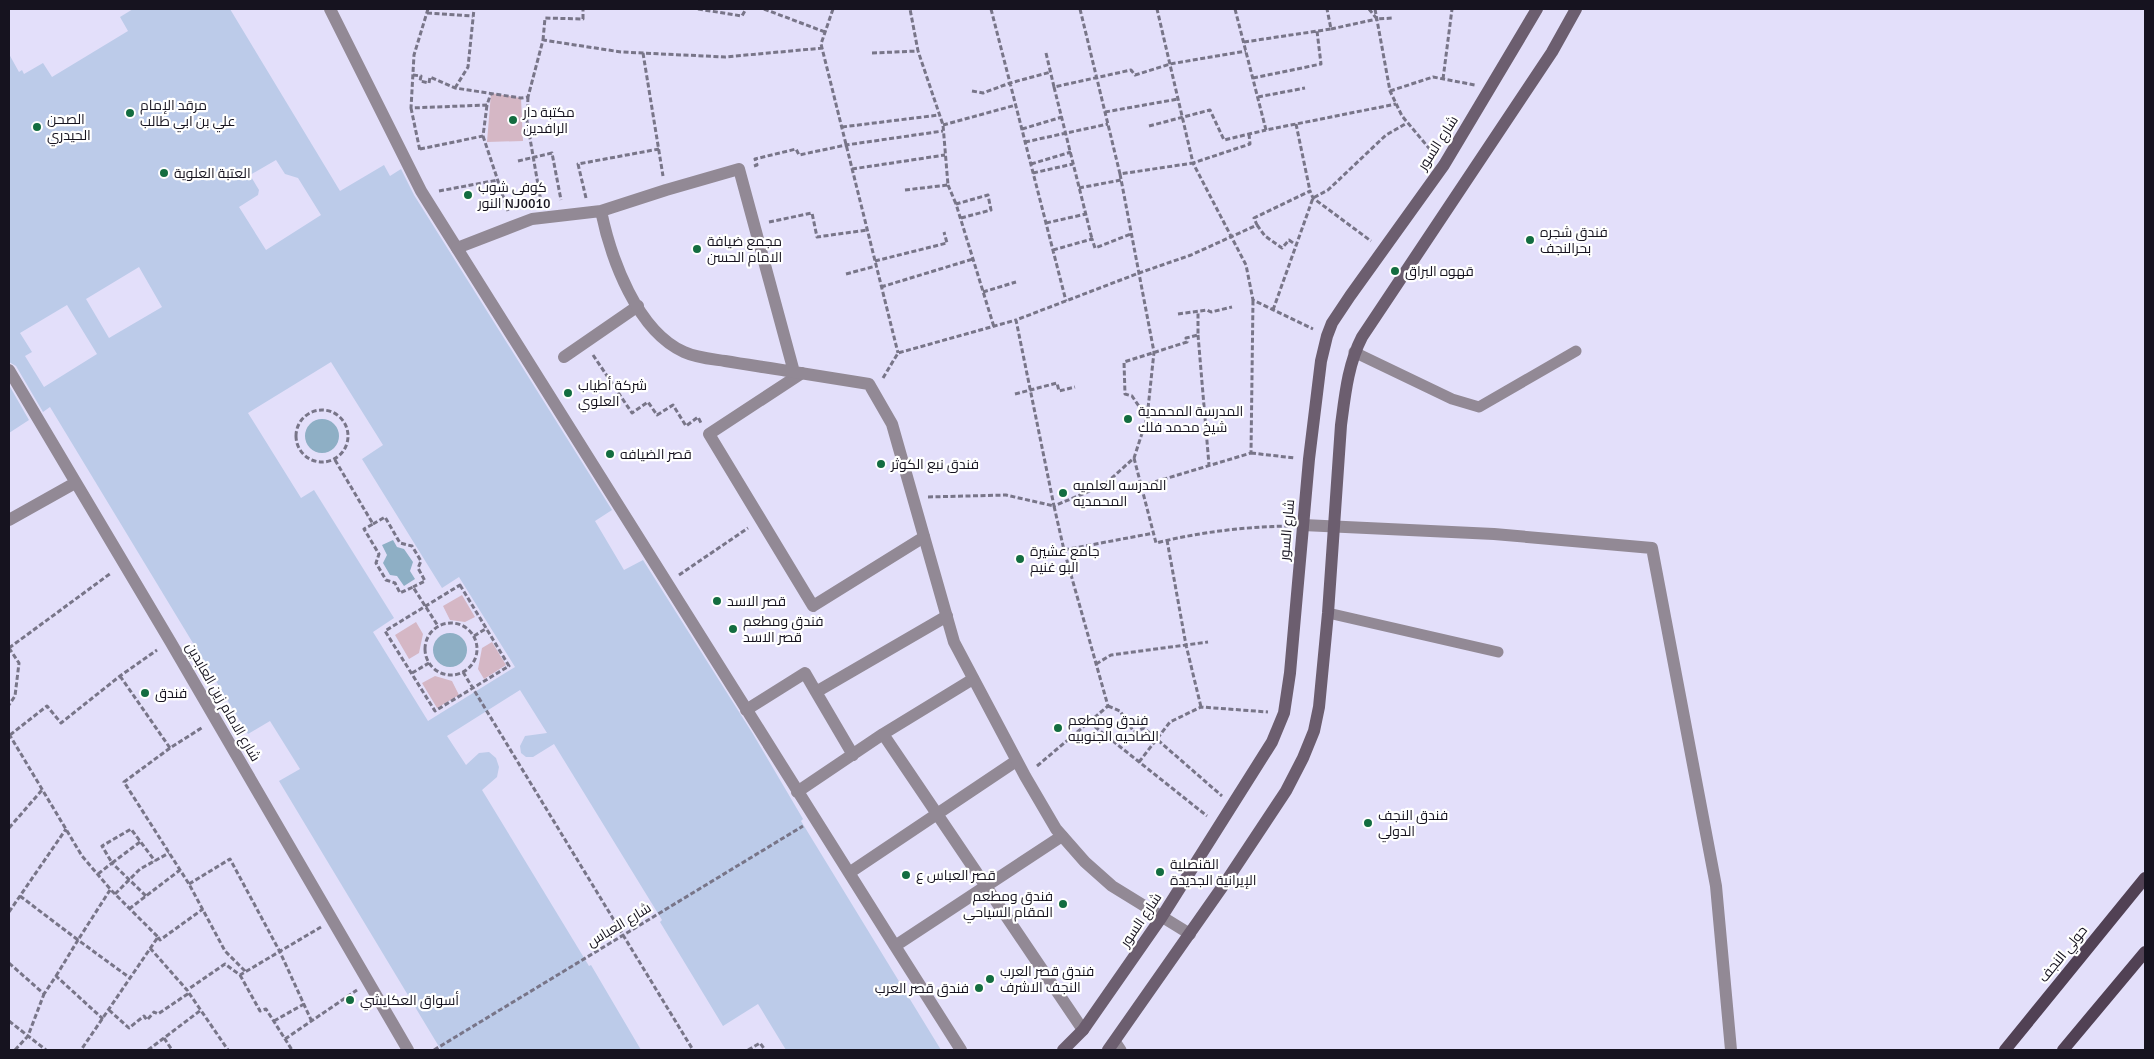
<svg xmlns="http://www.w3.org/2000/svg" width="2154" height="1059" viewBox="0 0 2154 1059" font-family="Signika,Cairo,sans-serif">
	<rect width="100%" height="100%" fill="#e3dffa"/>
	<path fill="#d5b7c5" d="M491,93L521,98L523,141L487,142Z
		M462,595L475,617L465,622L450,620L443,606Z
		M416,622L423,634L419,653L409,659L395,635Z
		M492,642L506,665L484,679L478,669L482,648Z
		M435,676L452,681L459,695L437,708L422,683Z"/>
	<path fill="#8eafc5" d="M305 436a17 17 0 1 1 34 0a17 17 0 1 1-34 0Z
		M393,540L397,547L404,549L413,562L410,571L415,579L404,586L397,576L390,575L383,563L387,555L382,545Z
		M433 650a17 17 0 1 1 34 0a17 17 0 1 1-34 0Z"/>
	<path fill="#bccbe9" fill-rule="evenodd" d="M133,9H230L340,191L384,165L390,176L401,169L414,195L612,510L595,521L624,570L643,560L753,734L803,819L801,821L941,1050H786L758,1004L723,1026L660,922L662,920L554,744L533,757H526L521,753L520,746L525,736L547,733L520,690L447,736L466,765L479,753L489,752L496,758L499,767L497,777L482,790L589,966L591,965L641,1050H441L279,781L300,769L270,721L248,734L50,407L43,412L16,366L9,362V54L19,72L22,70L24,74L43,63L52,77L128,31L120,17ZM276,160L285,174L298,178L321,215L266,250L239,207L258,195L259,190L250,175ZM139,267L162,307L109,338L86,299ZM67,305L97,354L44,387L25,356L32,352L20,333ZM331,362L383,445L362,459L442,588L459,577L515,667L428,721L373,632L394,618L314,490L301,498L248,413Z
		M9,385L29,420L9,433Z"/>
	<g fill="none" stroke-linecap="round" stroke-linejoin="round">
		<path stroke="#787588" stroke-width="3" stroke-dasharray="5 2.5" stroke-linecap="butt" d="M428,9L414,55L411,108L487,105L491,93
			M698,9L742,16L746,9
			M764,9L825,32
			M833,9L821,44L898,353
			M991,9L1066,301
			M1080,9L1120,174L1193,163L1157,9
			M1235,9L1266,130L1396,104
			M1369,9L1377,19L1393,18
			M1375,9L1390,91L1402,116L1433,153
			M427,13L473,16
			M1331,29L1377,19
			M543,40L545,18L583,19V9
			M1244,42L1331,29L1327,9
			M643,53L663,176
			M872,53L918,51L910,9
			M1046,53L1054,87L1131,70L1135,75L1170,64L1246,51
			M413,75L421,76L420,81L429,83L430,77L455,88L521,98L528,97L543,40L621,52L725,57L823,48
			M1253,78L1321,64L1317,31
			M1443,79L1452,9
			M1054,87L1092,239
			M455,88L468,67L474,9
			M972,91L983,93L1010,83L1051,72
			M1390,91L1433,77L1475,85
			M528,97L527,121L541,202
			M1258,97L1305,88
			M411,108L420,151
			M1105,112L1178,99
			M1296,124L1310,191
			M943,125L1016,105
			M1149,126L1210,110L1224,140L1266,130
			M842,127L939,115
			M1022,129L1062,117
			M1249,134L1250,144L1193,163L1246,265L1253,300L1313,329
			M483,136L508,211
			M1025,142L1108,124
			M420,149L483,136L487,105
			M518,161L552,153L561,200
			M1031,164L1071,152
			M754,166L757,165L755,159L796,149L799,155L846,145L943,131
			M852,169L945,155
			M1033,173L1073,164
			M1120,174L1154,352L1147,418L1132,396L1125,394L1124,362L1187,342L1186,338L1198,335V311
			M948,185L956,204
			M1079,188L1121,180
			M905,190L948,185L943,125L918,51
			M439,191L498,180
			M586,198L578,164L659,149
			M961,218L991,210L988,195L956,204L994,327
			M769,222L812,213L817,237L867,230
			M1046,223L1086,214
			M1257,225L1265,236L1282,248L1289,240L1296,245
			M1053,250L1092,239L1095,248L1131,234
			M875,261L947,243L944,232
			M846,274L876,266
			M881,287L973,259
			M983,292L1016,282
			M1273,310L1313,198L1328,190L1386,135L1407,123
			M1178,314L1207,310L1211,312L1232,307
			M1198,335L1209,465
			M593,355L632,413L648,402L657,415L673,405L686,426L698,417L701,423
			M883,378L898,353L1016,320
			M1015,394L1057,383L1059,391L1075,387
			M296 436a26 26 0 1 1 52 0a26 26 0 1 1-52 0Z
			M1147,418L1134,458L1104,485L1054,506L1016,320L1139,273L1191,255L1257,225L1254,218L1310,191L1313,198L1371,241
			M1251,453L1295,458
			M1134,458L1156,543C1200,532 1243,527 1288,526
			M335,460L373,524L364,529L379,554L376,563L386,580L395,583L400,593L413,587L438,626
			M1141,486L1251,453L1253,300
			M928,497L1006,495L1054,506L1064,550L1154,533
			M373,524L385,517L400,543L412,546L421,561L418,568L425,581L413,587
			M1167,540L1186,645L1201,707
			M679,575L748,528
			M460,585L509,666L435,711L385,631Z
			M425 649a26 26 0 1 1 52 0a26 26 0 1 1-52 0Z
			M474,636L487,628
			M9,648L111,573
			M9,648L19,663L15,696L9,705
			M1096,664L1111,655L1208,642
			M463,672L693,1050
			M412,673L429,663
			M120,676L170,748L203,727
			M1108,706L1120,711L1134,732L1144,728L1222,796
			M1089,722L1207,816
			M9,734L82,856L111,890L158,937L81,1050
			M10,735L47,706L61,723L120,676L157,650
			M170,748L124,782L189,884L225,951L245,971
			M1139,762L1170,722L1201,707L1268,712
			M1037,766L1108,706L1064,550
			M9,828L42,790
			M140,842L112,863L102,846L131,829L155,861
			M98,874L112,863L146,896
			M189,884L230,859L280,952L312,1022
			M115,894L140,869L169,853
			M20,896L78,940L110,890
			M129,909L180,870
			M9,912L66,829
			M158,937L160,940L203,909
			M150,948L187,990L225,964L240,975L321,927
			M9,963L44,994L56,976L103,1019
			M240,975L260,1011L266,1009L292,1050
			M56,976L78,940L130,978
			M189,993L228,1050
			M109,1010L129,1028L144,1016L147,1020L154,1012L158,1014L189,993
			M9,1021L46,1050
			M274,1021L304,1004
			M164,1038L172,1050
			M285,1039L357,990
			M15,1050L28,1036L44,994
			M148,1050L201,1010
			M434,1050L803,826
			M748,1050L760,1043L765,1050"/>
		<path stroke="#928995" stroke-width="11" d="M1354,352L1452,399L1479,407L1576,351
			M1328,613L1498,652
			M1115,1041L1121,1050"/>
		<path stroke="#928995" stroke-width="12" d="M330,9L421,191L895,946
			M564,357L638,306
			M9,370L170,641L408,1050
			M802,373L709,434L813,606L924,537
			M9,520L75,483
			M973,679L883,734L1083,1030
			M746,710L805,673L816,692
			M853,755L816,692L947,616
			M797,792L883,734
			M849,873L1016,761
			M961,1050L895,946L1062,836"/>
		<path stroke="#928995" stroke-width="12" d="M601,211C611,259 637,331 684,352C697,358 712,359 725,361C748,365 771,368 794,372
			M457,248L532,219L601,211L666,190L739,169L794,372L869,384L892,424L954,642L1025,776L1056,829L1085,862L1112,886L1190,934
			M1303,525L1494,534L1652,548L1716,886L1731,1050"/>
		<path stroke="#6c5e6f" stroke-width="12" d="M1063,1050L1083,1030L1161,918L1272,742L1284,713L1290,673L1309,459L1321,361L1327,336L1332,323L1350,296L1444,165L1537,9
			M1108,1050L1225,883L1286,791L1303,758L1314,731L1319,707L1328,613L1341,425C1345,395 1348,364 1362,337L1552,52L1576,9"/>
		<path stroke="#514154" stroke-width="12" d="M2005,1050L2145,878
			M2063,1050L2145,952"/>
	</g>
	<g fill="#136d40" stroke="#fff" stroke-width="2">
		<circle cx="130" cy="113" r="5"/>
		<circle cx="513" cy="120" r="5"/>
		<circle cx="37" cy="127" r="5"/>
		<circle cx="164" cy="173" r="5"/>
		<circle cx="468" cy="195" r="5"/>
		<circle cx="1530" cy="240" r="5"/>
		<circle cx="697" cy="249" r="5"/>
		<circle cx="1395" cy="271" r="5"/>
		<circle cx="568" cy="393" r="5"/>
		<circle cx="1128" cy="419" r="5"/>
		<circle cx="610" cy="454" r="5"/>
		<circle cx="881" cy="464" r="5"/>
		<circle cx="1063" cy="493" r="5"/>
		<circle cx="1020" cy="559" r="5"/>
		<circle cx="717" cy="601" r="5"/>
		<circle cx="733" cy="629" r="5"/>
		<circle cx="145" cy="693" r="5"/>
		<circle cx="1058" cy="728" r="5"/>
		<circle cx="1368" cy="823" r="5"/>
		<circle cx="1160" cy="872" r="5"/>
		<circle cx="906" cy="875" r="5"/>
		<circle cx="1063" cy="904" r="5"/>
		<circle cx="990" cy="979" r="5"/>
		<circle cx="979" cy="988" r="5"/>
		<circle cx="350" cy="1000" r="5"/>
	</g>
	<g text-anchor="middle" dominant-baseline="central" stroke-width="4.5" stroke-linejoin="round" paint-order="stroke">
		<g font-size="14" fill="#16131f" stroke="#fff" text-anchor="start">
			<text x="140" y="105">مرقد الإمام<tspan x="140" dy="16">علي بن ابي طالب</tspan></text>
			<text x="523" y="112">مكتبة دار<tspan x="523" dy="16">الرافدين</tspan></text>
			<text x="47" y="119">الصحن<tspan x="47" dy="16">الحيدري</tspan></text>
			<text x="174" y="173">العتبة العلوية</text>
			<text x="478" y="187">کوفی شوب<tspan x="478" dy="16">النور NJ0010</tspan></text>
			<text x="1540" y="232">فندق شجره<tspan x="1540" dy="16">بحرالنجف</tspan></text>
			<text x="707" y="241">مجمع ضيافة<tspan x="707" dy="16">الامام الحسن</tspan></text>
			<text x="1405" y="271">قهوه البراق</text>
			<text x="578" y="385">شركة أطياب<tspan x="578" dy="16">العلوي</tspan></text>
			<text x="1138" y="411">المدرسة المحمدية<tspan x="1138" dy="16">شيخ محمد فلك</tspan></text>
			<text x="620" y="454">قصر الضيافه</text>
			<text x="891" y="464">فندق نبع الكوثر</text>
			<text x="1073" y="485">المدرسه العلمیه<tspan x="1073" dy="16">المحمدیه</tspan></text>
			<text x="1030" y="551">جامع عشيرة<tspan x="1030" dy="16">البو غنيم</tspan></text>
			<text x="727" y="601">قصر الاسد</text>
			<text x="743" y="621">فندق ومطعم<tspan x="743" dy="16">قصر الاسد</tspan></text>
			<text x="155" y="693">فندق</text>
			<text x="1068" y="720">فندق ومطعم<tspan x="1068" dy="16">الضاحيه الجنوبيه</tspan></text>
			<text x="1378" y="815">فندق النجف<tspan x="1378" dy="16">الدولي</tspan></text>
			<text x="1170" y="864">القنصلية<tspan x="1170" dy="16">الإيرانية الجديدة</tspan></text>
			<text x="916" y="875">قصر العباس ع</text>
			<text x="1053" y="896" text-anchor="end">فندق ومطعم<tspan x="1053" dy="16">المقام السياحي</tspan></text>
			<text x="1000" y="971">فندق قصر العرب<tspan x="1000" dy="16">النجف الاشرف</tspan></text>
			<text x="969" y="988" text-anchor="end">فندق قصر العرب</text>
			<text x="360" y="1000">أسواق العكايشي</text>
		</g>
		<g font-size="14" fill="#16131f" stroke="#fff">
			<text transform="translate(1438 143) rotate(-57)">شارع السور</text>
			<text transform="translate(1287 530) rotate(-85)">شارع السور</text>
			<text transform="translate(223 702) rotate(60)">شارع الامام زين العابدين</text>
			<text transform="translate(1141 920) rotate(-56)">شارع السور</text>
			<text transform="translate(619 925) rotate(-31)">شارع العباس</text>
			<text transform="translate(2063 954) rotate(-51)">حولي النجف</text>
		</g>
	</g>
	<rect width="2154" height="1059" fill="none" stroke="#16131f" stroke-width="20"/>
</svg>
